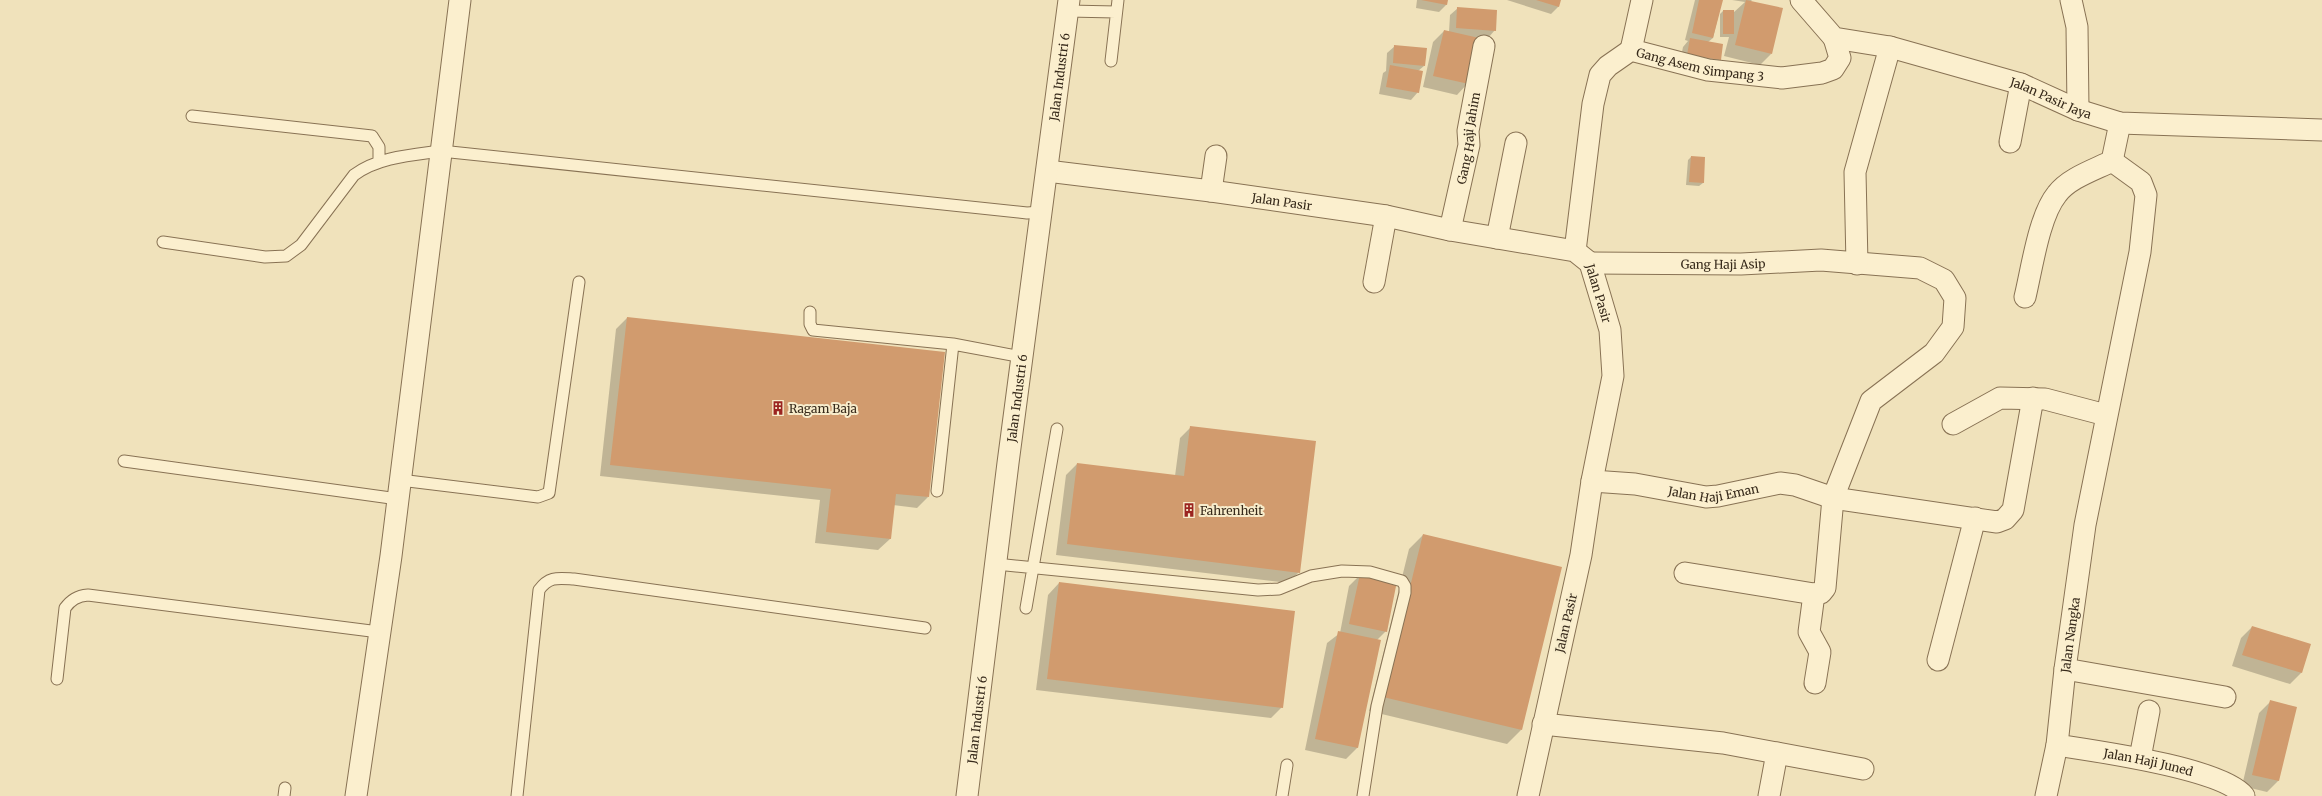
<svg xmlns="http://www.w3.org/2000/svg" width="2322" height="796" viewBox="0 0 2322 796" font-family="Merriweather,serif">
	<rect width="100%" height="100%" fill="#f0e2bb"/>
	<path fill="#0003" d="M1417,0H1447L1446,5L1439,12L1416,8Z
		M1507,0H1560L1558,7L1551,14Z
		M1695,0H1722L1713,38L1708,42L1720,59L1712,67L1680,62L1683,47L1688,41L1685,40Z
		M1732,0H1752L1751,1L1771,54L1760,65L1724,56L1729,37H1720V14L1723,11L1733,13L1745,2Z
		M1458,8L1495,30L1488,38L1478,37L1468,83L1457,95L1423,87L1433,42L1444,31L1449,32L1450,15Z
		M1395,46L1424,66L1418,71V92L1411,100L1379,94L1383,73L1386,71L1387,53Z
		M1691,157L1704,158L1703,183L1699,186L1686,185L1688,160Z
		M627,318L928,497L917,508L893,505L890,539L878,550L815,543L820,500L600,476L616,329Z
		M1191,427L1299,572L1288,583L1056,555L1066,475L1077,464L1175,476L1180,438Z
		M1423,535L1521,730L1507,744L1369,711L1409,549Z
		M1360,575L1386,631L1377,640L1380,641L1357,748L1346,759L1305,750L1327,643L1340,633L1349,586Z
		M1059,583L1282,707L1271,718L1036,690L1048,595Z
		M2252,627L2310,645L2301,673L2290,684L2232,666L2241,638Z
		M2270,702L2278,781L2267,792L2242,786L2259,713Z"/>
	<path fill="#d19b6e" d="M1421,0H1448L1447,5Z
		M1536,0H1561L1559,7Z
		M1699,0H1723L1713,38L1692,33Z
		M1746,0L1783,8L1772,54L1735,45Z
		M1457,7L1497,10L1496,31L1456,28Z
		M1723,10H1734V34H1723Z
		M1444,30L1479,38L1469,84L1433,76Z
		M1690,38L1723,44L1721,60L1687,55Z
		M1394,45L1427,48L1425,66L1393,63Z
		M1390,65L1423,71L1419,93L1386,87Z
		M1691,156L1705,157L1704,183L1689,182Z
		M627,317L945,352L929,497L896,494L891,539L826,532L831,489L610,465Z
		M1190,426L1316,441L1300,573L1067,544L1077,463L1184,476Z
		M1423,534L1562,567L1522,730L1383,697Z
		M1360,574L1397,581L1387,632L1349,624Z
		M1059,582L1295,611L1283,708L1047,679Z
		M2252,626L2311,644L2302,673L2242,655Z
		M1338,631L1381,640L1358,748L1315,739Z
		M2270,700L2297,707L2279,781L2252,775Z"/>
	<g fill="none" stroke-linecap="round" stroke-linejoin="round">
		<defs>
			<path id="lane" d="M1068,11L1116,12
				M1111,61L1118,0
				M192,116L372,136L379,147V162
				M163,242L265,257L286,256L301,245L354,175C378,157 412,155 441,151L1027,213L1041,212
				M810,312V324L813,330L953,344L1022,357
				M124,461L398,499
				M400,480L538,497L549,493L579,282
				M937,491L953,344
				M996,564L1258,590L1279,589L1311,576L1342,571L1370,572L1402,581L1405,586V593L1377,706L1363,796
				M1026,608L1057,429
				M57,679L65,608C71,600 77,596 88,595L379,632
				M284,796L285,788
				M517,796L539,590C549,576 558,578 574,579L925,628
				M1282,796L1287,765"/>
			<g id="street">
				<path id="s1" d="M1801,0L1834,38L1890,47L2021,84L2078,110L2120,123L2322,130"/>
				<path d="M2071,0L2077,27L2078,110"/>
				<path d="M1631,50L1642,0"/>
				<path d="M2010,142L2021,84"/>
				<path id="s2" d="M1047,171L1211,191L1386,216L1450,230L1575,251L1590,263L1600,296L1610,330L1613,376L1592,481L1581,555L1528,796"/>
				<path d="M1211,191L1216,156"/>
				<path id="s3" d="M1450,230L1469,145L1468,131L1484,46"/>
				<path d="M1497,238L1516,143"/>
				<path id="s4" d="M1575,251L1593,104L1600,75L1608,66L1631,50L1708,70L1782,78L1822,73L1833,69L1840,58L1834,38"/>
				<path id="s5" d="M1590,263L1741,264L1821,260L1920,268L1944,280L1955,298L1953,327L1934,353L1871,401L1833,498L1825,588L1821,593L1814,594L1685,573"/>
				<path d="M1857,264L1855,172L1890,47"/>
				<path d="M1374,282L1386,216"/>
				<path d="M2025,297C2032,268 2039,216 2057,194C2069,178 2094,170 2112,161L2120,123"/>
				<path d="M1953,424L2000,398L2045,399L2106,415"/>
				<path id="s6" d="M1592,481L1635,484L1706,497L1718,496L1780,483L1795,485L1833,498L1997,522L2005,519L2013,510L2033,398"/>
				<path d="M1814,594L1809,632L1820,652L1815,683"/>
				<path d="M1938,660L1975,518"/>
				<path d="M2065,669L2225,697"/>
				<path d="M1543,724L1723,743L1863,769"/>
				<path id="s7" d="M2057,745C2095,751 2222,768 2244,796"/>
				<path d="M2140,758L2149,711"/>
				<path d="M356,796L391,556L460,0"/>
				<path id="s8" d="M967,796L1008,463L1069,0"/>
				<path d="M1769,796L1777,753"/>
				<path id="s9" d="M2046,796L2057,745L2065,669L2085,525L2140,252L2146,195L2141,182L2112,161"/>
			</g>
		</defs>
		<use href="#lane" stroke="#887254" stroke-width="13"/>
		<use href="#street" stroke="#887254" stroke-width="23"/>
		<use href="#lane" stroke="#fbefce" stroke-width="11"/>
		<use href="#street" stroke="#fbefce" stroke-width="21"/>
	</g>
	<defs>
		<symbol id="building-bare" viewBox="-9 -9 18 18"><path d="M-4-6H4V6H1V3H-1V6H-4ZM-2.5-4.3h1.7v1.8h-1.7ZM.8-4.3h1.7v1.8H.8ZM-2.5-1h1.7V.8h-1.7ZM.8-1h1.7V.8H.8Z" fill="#9b2420" stroke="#f7eccb" stroke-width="2.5" paint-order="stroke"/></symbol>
	</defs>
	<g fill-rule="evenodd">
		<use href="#building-bare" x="768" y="398" width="20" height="20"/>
		<use href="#building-bare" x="1179" y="500" width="20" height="20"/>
	</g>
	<g text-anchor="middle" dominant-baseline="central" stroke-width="4" stroke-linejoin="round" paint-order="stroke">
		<g font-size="12" fill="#36291a" stroke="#f7eccb">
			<text stroke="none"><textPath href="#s4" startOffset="289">Gang Asem Simpang 3</textPath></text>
			<text stroke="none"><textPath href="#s8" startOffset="725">Jalan Industri 6</textPath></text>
			<text stroke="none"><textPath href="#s1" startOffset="276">Jalan Pasir Jaya</textPath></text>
			<text stroke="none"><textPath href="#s3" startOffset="94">Gang Haji Jahim</textPath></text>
			<text stroke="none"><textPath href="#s2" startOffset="237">Jalan Pasir</textPath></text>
			<text stroke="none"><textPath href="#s5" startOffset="133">Gang Haji Asip</textPath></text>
			<text stroke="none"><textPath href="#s2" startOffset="585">Jalan Pasir</textPath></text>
			<text stroke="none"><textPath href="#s8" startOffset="401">Jalan Industri 6</textPath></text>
			<text stroke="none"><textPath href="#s6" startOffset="123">Jalan Haji Eman</textPath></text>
			<text transform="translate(1566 623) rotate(-77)">Jalan Pasir</text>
			<text stroke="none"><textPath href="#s9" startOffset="163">Jalan Nangka</textPath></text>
			<text stroke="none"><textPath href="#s8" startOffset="77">Jalan Industri 6</textPath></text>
			<text stroke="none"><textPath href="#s7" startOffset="93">Jalan Haji Juned</textPath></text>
		</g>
		<g font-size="12" fill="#36291a" stroke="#f7eccb" text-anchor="start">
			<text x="789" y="408">Ragam Baja</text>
			<text x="1200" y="510">Fahrenheit</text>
		</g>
	</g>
</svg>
